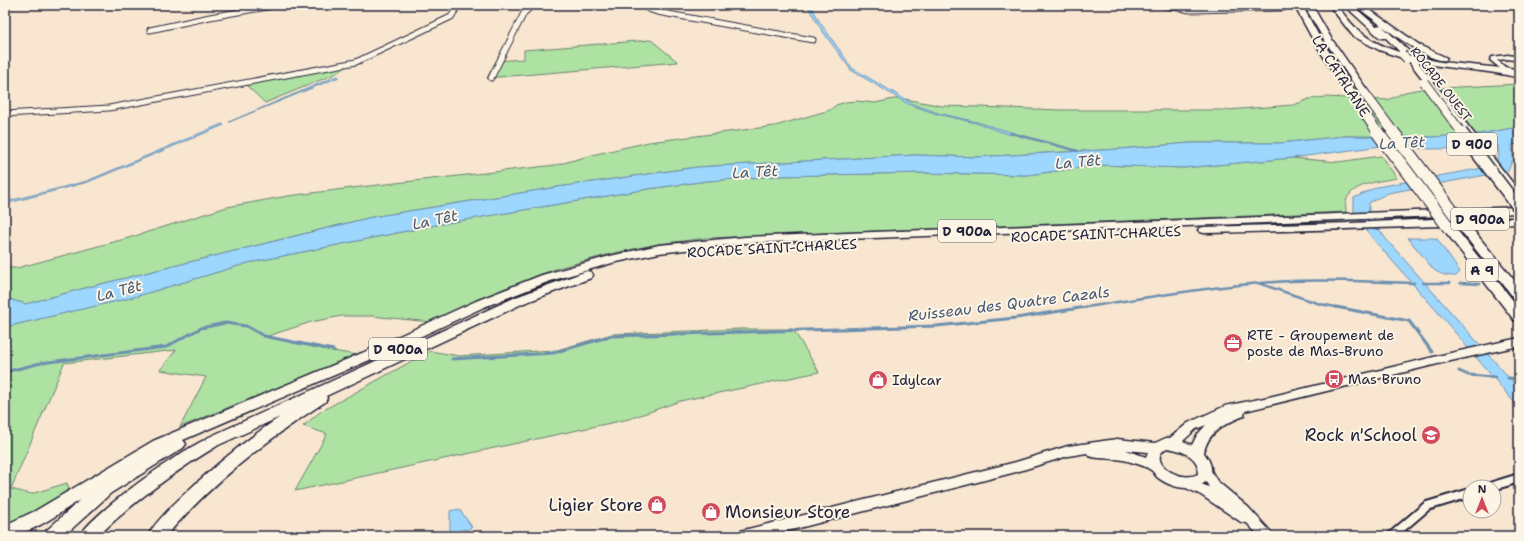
<svg xmlns="http://www.w3.org/2000/svg" width="1524" height="541" viewBox="0 0 1524 541" font-family="'Shantell Sans',sans-serif">
	<rect width="100%" height="100%" fill="#f8e6d0"/>
	<filter id="ink" filterUnits="userSpaceOnUse"><feTurbulence type="fractalNoise" baseFrequency=".025" numOctaves="2"/><feDisplacementMap in="SourceGraphic" scale="8" xChannelSelector="R" yChannelSelector="G"/><feConvolveMatrix kernelMatrix="1 2 1 2 8 2 1 2 1" color-interpolation-filters="sRGB"/></filter>
	<g filter="url(#ink)">
		<path fill="#aee2a3" stroke="#68826f" d="M651,40L678,62L487,78L496,61L524,59V50Z
			M351,64L333,75L265,103L245,84Z
			M1519,84V127L1479,134L1432,137L1345,136L1280,143H1190L1120,149L975,157L915,155L697,167L558,187L372,217L89,287L26,304L5,298V268H17L132,237L227,207L288,196L360,187L556,165L596,154L649,142L775,126L830,110L836,105L846,102L857,101L875,103L899,98L943,106L979,107L1059,110H1227L1294,105L1309,99L1325,97L1388,100L1405,92L1421,89Z
			M1381,156L1397,178C1382,181 1350,183 1346,202C1345,205 1346,209 1346,212L706,238L658,244L614,253L558,268L513,285L431,322L371,316H342L311,322L265,337L332,351L358,355L180,427L206,377L160,370L176,350L64,363L11,489L31,494L67,483L70,493L5,527V327L134,297L248,263L441,224L648,189L707,181L776,176L921,173L1028,175L1099,165L1183,168L1292,158L1338,162Z
			M741,329H793L819,372L680,401L629,419L295,491L327,434L303,426L320,412L430,351L459,356L537,351L557,350L612,334Z"/>
		<path fill="#9ed7fe" stroke="#6c8fb0" d="M807,5H811L819,21L852,68L913,104L938,113L977,122L1014,133L1011,135L976,123L937,114L908,104L851,70L821,29Z
			M337,76L339,77L229,122L231,121Z
			M222,124L224,125L88,182L5,204V202L87,181Z
			M1519,127V144L1512,145L1513,159L1508,171L1388,193L1369,203V215L1386,239L1519,389V408L1436,310L1372,238L1354,213V198L1377,187L1494,166L1499,156L1498,146L1487,148L1432,149L1381,146L1292,158L1183,168L1099,165L1028,175L921,173L776,176L707,181L648,189L441,224L248,263L134,297L5,327V298L26,304L89,287L372,217L558,187L697,167L915,155L975,157L1120,149L1190,143H1280L1345,136L1432,137L1479,134Z
			M1408,238H1433L1437,239L1460,272L1456,276C1447,276 1442,275 1434,270Z
			M459,509L472,527L465,531V529L456,532V536H450V511Z"/>
		<g fill="none" stroke-linecap="round" stroke-linejoin="round">
			<path stroke="#6c8fb0" stroke-width="2.5" d="M1011,133L1078,151
				M1423,283H1450
				M1460,283L1480,284
				M1261,284L1320,304L1341,308
				M1080,308C1149,297 1219,285 1290,281C1330,279 1373,282 1414,283"/>
			<path stroke="#6c8fb0" stroke-width="3" d="M1336,307L1409,321L1432,352
				M452,359L553,353L611,336L936,326L1016,318L1086,307
				M1459,371L1468,375L1495,377
				M5,372L41,363L166,347L201,328L225,323L246,326L264,336L333,350
				M1508,378L1519,379"/>
			<defs>
				<path id="minor-far1" d="M645,5L648,9L657,12L813,40
					M1163,5L1190,10L1283,8
					M150,30L210,17L278,5
					M491,78L524,13L533,5
					M5,114L109,108L356,62L451,17L455,11L452,5"/>
				<path id="minor" d="M1490,487L1519,478
					M1392,536L1427,506L1470,493"/>
				<path id="tertiary" d="M1206,467L1210,469L1217,481L1248,507L1271,532L1273,536H1259L1247,523L1241,522L1201,495L1182,486L1180,483L1182,480L1186,478L1209,487L1200,472L1202,469Z"/>
				<path id="secondary" d="M1508,55L1519,57V61L1508,59L1497,60L1505,67L1519,70V74L1501,69L1490,60L1492,57Z
					M1519,338V346L1446,362L1245,411L1244,416C1226,423 1207,432 1204,453C1208,458 1212,465 1211,472C1210,480 1207,482 1200,485C1187,492 1168,486 1157,477C1155,475 1154,472 1151,470C1145,466 1138,464 1131,462C1117,457 1101,460 1089,456L1087,453L1068,456L1016,472L768,536H737L739,532L744,530L1016,462L1068,446L1117,439L1155,443L1166,438H1170L1188,423L1225,406L1269,397L1446,354ZM1206,425L1197,435L1192,445L1183,441L1196,429ZM1167,448C1179,450 1191,453 1197,464L1198,474C1178,484 1145,460 1167,448ZM1126,450L1148,452L1146,457Z"/>
				<path id="primary" d="M212,437L217,438L219,442L217,446C174,472 134,501 98,536H80C90,515 188,444 212,437Z"/>
				<path id="trunk" d="M1329,5H1337C1356,32 1368,41 1399,52L1401,53L1386,38H1380L1344,5H1352L1376,26L1381,25L1354,5H1363L1421,46L1447,58L1446,60C1430,63 1395,35 1382,26L1411,53L1412,56L1441,62L1501,68L1519,72V78C1486,69 1451,70 1418,62L1519,191V201L1515,200L1408,60L1379,50L1353,36Z
					M1519,207V213L745,243L659,253L612,263L550,281L484,307L372,359L183,440L186,444L183,448L111,493L64,536H44L46,531L80,500C59,513 30,536 5,536V525L35,511L153,441L362,353L476,301L542,275L610,256L659,245L745,237Z
					M1454,218H1519V224C1414,226 1309,231 1204,233L1200,232L1198,230L1200,228L1204,227L1352,223Z
					M587,271L591,272L593,275L591,278L524,303L326,396L327,398L325,402C266,440 212,483 166,536H148C153,525 164,515 173,505C206,473 241,443 280,417L212,448L207,446L204,442L207,438L516,297Z"/>
				<path id="motorway" d="M1294,5H1302L1319,36L1357,95L1355,97H1349L1347,95L1311,36Z
					M1304,5H1312L1331,38L1370,94L1368,96H1362L1323,38Z
					M1449,224L1453,225L1519,308V322L1514,320L1445,231L1443,228L1445,225Z
					M1465,224L1469,225L1519,286V299L1514,298L1461,231L1459,228L1461,225Z"/>
			</defs>
			<use href="#minor-far1" stroke="#22223b" stroke-width="7"/>
			<use href="#minor" stroke="#22223b" stroke-width="12"/>
			<use href="#tertiary" stroke="#22223b" stroke-width="3"/>
			<use href="#secondary" stroke="#22223b" stroke-width="3"/>
			<use href="#primary" stroke="#22223b" stroke-width="3"/>
			<use href="#trunk" stroke="#22223b" stroke-width="3"/>
			<use href="#motorway" stroke="#22223b" stroke-width="3"/>
			<use href="#minor-far1" stroke="#fcf5e5" stroke-width="5"/>
			<use href="#minor" stroke="#fcf5e5" stroke-width="8"/>
			<use href="#tertiary" fill="#fcf5e5" fill-rule="evenodd"/>
			<use href="#secondary" fill="#fcf5e5" fill-rule="evenodd"/>
			<use href="#primary" fill="#fcf5e5" fill-rule="evenodd"/>
			<use href="#trunk" fill="#fcf5e5" fill-rule="evenodd"/>
			<use href="#motorway" fill="#fcf5e5" fill-rule="evenodd"/>
			<defs>
				<path id="trunk-bridge-far1" d="M1402,54L1407,59
					M1424,82L1462,133"/>
				<path id="trunk-bridge" d="M1461,132L1519,208"/>
				<path id="motorway-bridge-far1" d="M1365,94L1394,133
					M1352,95L1378,133"/>
				<path id="motorway-bridge" d="M1377,132L1449,228
					M1393,132L1465,228"/>
			</defs>
			<use href="#trunk-bridge-far1" stroke="#22223b" stroke-width="10" stroke-linecap="butt"/>
			<use href="#trunk-bridge" stroke="#22223b" stroke-width="14" stroke-linecap="butt"/>
			<use href="#motorway-bridge-far1" stroke="#22223b" stroke-width="11" stroke-linecap="butt"/>
			<use href="#motorway-bridge" stroke="#22223b" stroke-width="14" stroke-linecap="butt"/>
			<use href="#trunk-bridge-far1" stroke="#fcf5e5" stroke-width="8"/>
			<use href="#trunk-bridge" stroke="#fcf5e5" stroke-width="11"/>
			<use href="#motorway-bridge-far1" stroke="#fcf5e5" stroke-width="9"/>
			<use href="#motorway-bridge" stroke="#fcf5e5" stroke-width="12"/>
		</g>
	</g>
	<defs>
		<symbol id="office-disc" viewBox="-11 -11 22 22"><circle r="9.5" fill="#d1495b" stroke="#fcf5e5"/><path d="M-6-3h4V-5.5h4V-3h4V5H-6ZM-1-4.5V-3h2v-1.5ZM-6 0V1H6V0Z" fill="#fff"/></symbol>
		<symbol id="bus-disc" viewBox="-11 -11 22 22"><circle r="9.5" fill="#d1495b" stroke="#fcf5e5"/><path d="M-5-6H5V4H4V6H2V4H-2V6H-4V4H-5ZM-3.5-4V0h7V-4ZM-3.5 1.2v1.5H-2V1.2ZM2 1.2v1.5H3.5V1.2Z" fill="#fff"/></symbol>
		<symbol id="shop-disc" viewBox="-11 -11 22 22"><circle r="9.5" fill="#d1495b" stroke="#fcf5e5"/><path d="M-5-2.5h2.3a2.7 3.5 0 0 1 5.4 0H5L5.5 6h-11ZM-1.5-2.5h3a1.5 2.3 0 0 0-3 0Z" fill="#fff"/></symbol>
		<symbol id="school-disc" viewBox="-11 -11 22 22"><circle r="9.5" fill="#d1495b" stroke="#fcf5e5"/><path d="M0-5L7-2L0 1L-7-2ZM-4 1L0 2.5L4 1V4Q0 6-4 4Z" fill="#fff"/></symbol>
	</defs>
	<g fill-rule="evenodd">
		<use href="#office-disc" x="1222" y="332" width="22" height="22"/>
		<use href="#bus-disc" x="1323" y="368" width="22" height="22"/>
		<use href="#shop-disc" x="867" y="369" width="22" height="22"/>
		<use href="#school-disc" x="1420" y="424" width="22" height="22"/>
		<use href="#shop-disc" x="646" y="494" width="22" height="22"/>
		<use href="#shop-disc" x="700" y="501" width="22" height="22"/>
	</g>
	<g text-anchor="middle" dominant-baseline="central" stroke-width="4" stroke-linejoin="round" paint-order="stroke">
		<g font-size="12" fill="#22223b" stroke="#fcf5e5">
			<text transform="translate(1441 84) rotate(52)">ROCADE OUEST</text>
		</g>
		<g fill="#fcf5e5" stroke="#63616e" stroke-width="1">
			<rect x="1447" y="133" width="50" height="22" rx="3"/>
			<rect x="1451" y="208" width="58" height="22" rx="3"/>
			<rect x="938" y="220" width="58" height="22" rx="3"/>
			<rect x="1466" y="259" width="32" height="22" rx="3"/>
			<rect x="369" y="338" width="58" height="22" rx="3"/>
		</g>
		<g font-size="13" font-weight="bold" fill="#22223b">
			<text x="1472" y="144">D 900</text>
			<text x="1480" y="219">D 900a</text>
			<text x="967" y="231">D 900a</text>
			<text x="1482" y="270">A 9</text>
			<text x="398" y="349">D 900a</text>
		</g>
		<g font-size="14" fill="#22223b" stroke="#fcf5e5">
			<text transform="translate(1341 76) rotate(57)">LA CATALANE</text>
			<text transform="translate(1096 234) rotate(-2)">ROCADE SAINT-CHARLES</text>
			<text transform="translate(772 248) rotate(-3)">ROCADE SAINT-CHARLES</text>
		</g>
		<g font-size="14" fill="#22223b" stroke="#fcf5e5" text-anchor="start">
			<text x="1247" y="335">RTE - Groupement de<tspan x="1247" dy="16">poste de Mas-Bruno</tspan></text>
			<text x="1348" y="379">Mas Bruno</text>
			<text x="892" y="380">Idylcar</text>
		</g>
		<g font-size="15" font-style="italic" fill="#475876" stroke="#fcf5e5">
			<text transform="translate(1402 143) rotate(-3)">La Têt</text>
			<text transform="translate(1078 162) rotate(-5)">La Têt</text>
			<text transform="translate(755 172) rotate(-3)">La Têt</text>
			<text transform="translate(435 220) rotate(-12)">La Têt</text>
			<text transform="translate(119 291) rotate(-14)">La Têt</text>
			<text transform="translate(1009 304) rotate(-7)">Ruisseau des Quatre Cazals</text>
		</g>
		<g font-size="17" fill="#22223b" stroke="#fcf5e5" text-anchor="end">
			<text x="1417" y="435">Rock n'School</text>
			<text x="643" y="505">Ligier Store</text>
			<text x="725" y="512" text-anchor="start">Monsieur Store</text>
		</g>
	</g>
	<rect width="1524" height="541" fill="none" stroke="#fcf5e5" stroke-width="20"/>
	<rect x="10" y="10" width="1504" height="521" fill="none" stroke="#22223b" stroke-width="1.5" filter="url(#ink)"/>
	<g transform="translate(1482 499)"><circle r="19" fill="#fcf5e5" stroke="#a5a1a1"/>
	<path d="M0-3L7 15L0 10L-7 15Z" fill="#d1495b"/>
	<text y="-6" font-size="11" font-weight="bold" text-anchor="middle" fill="#22223b">N</text>
	</g>
</svg>
